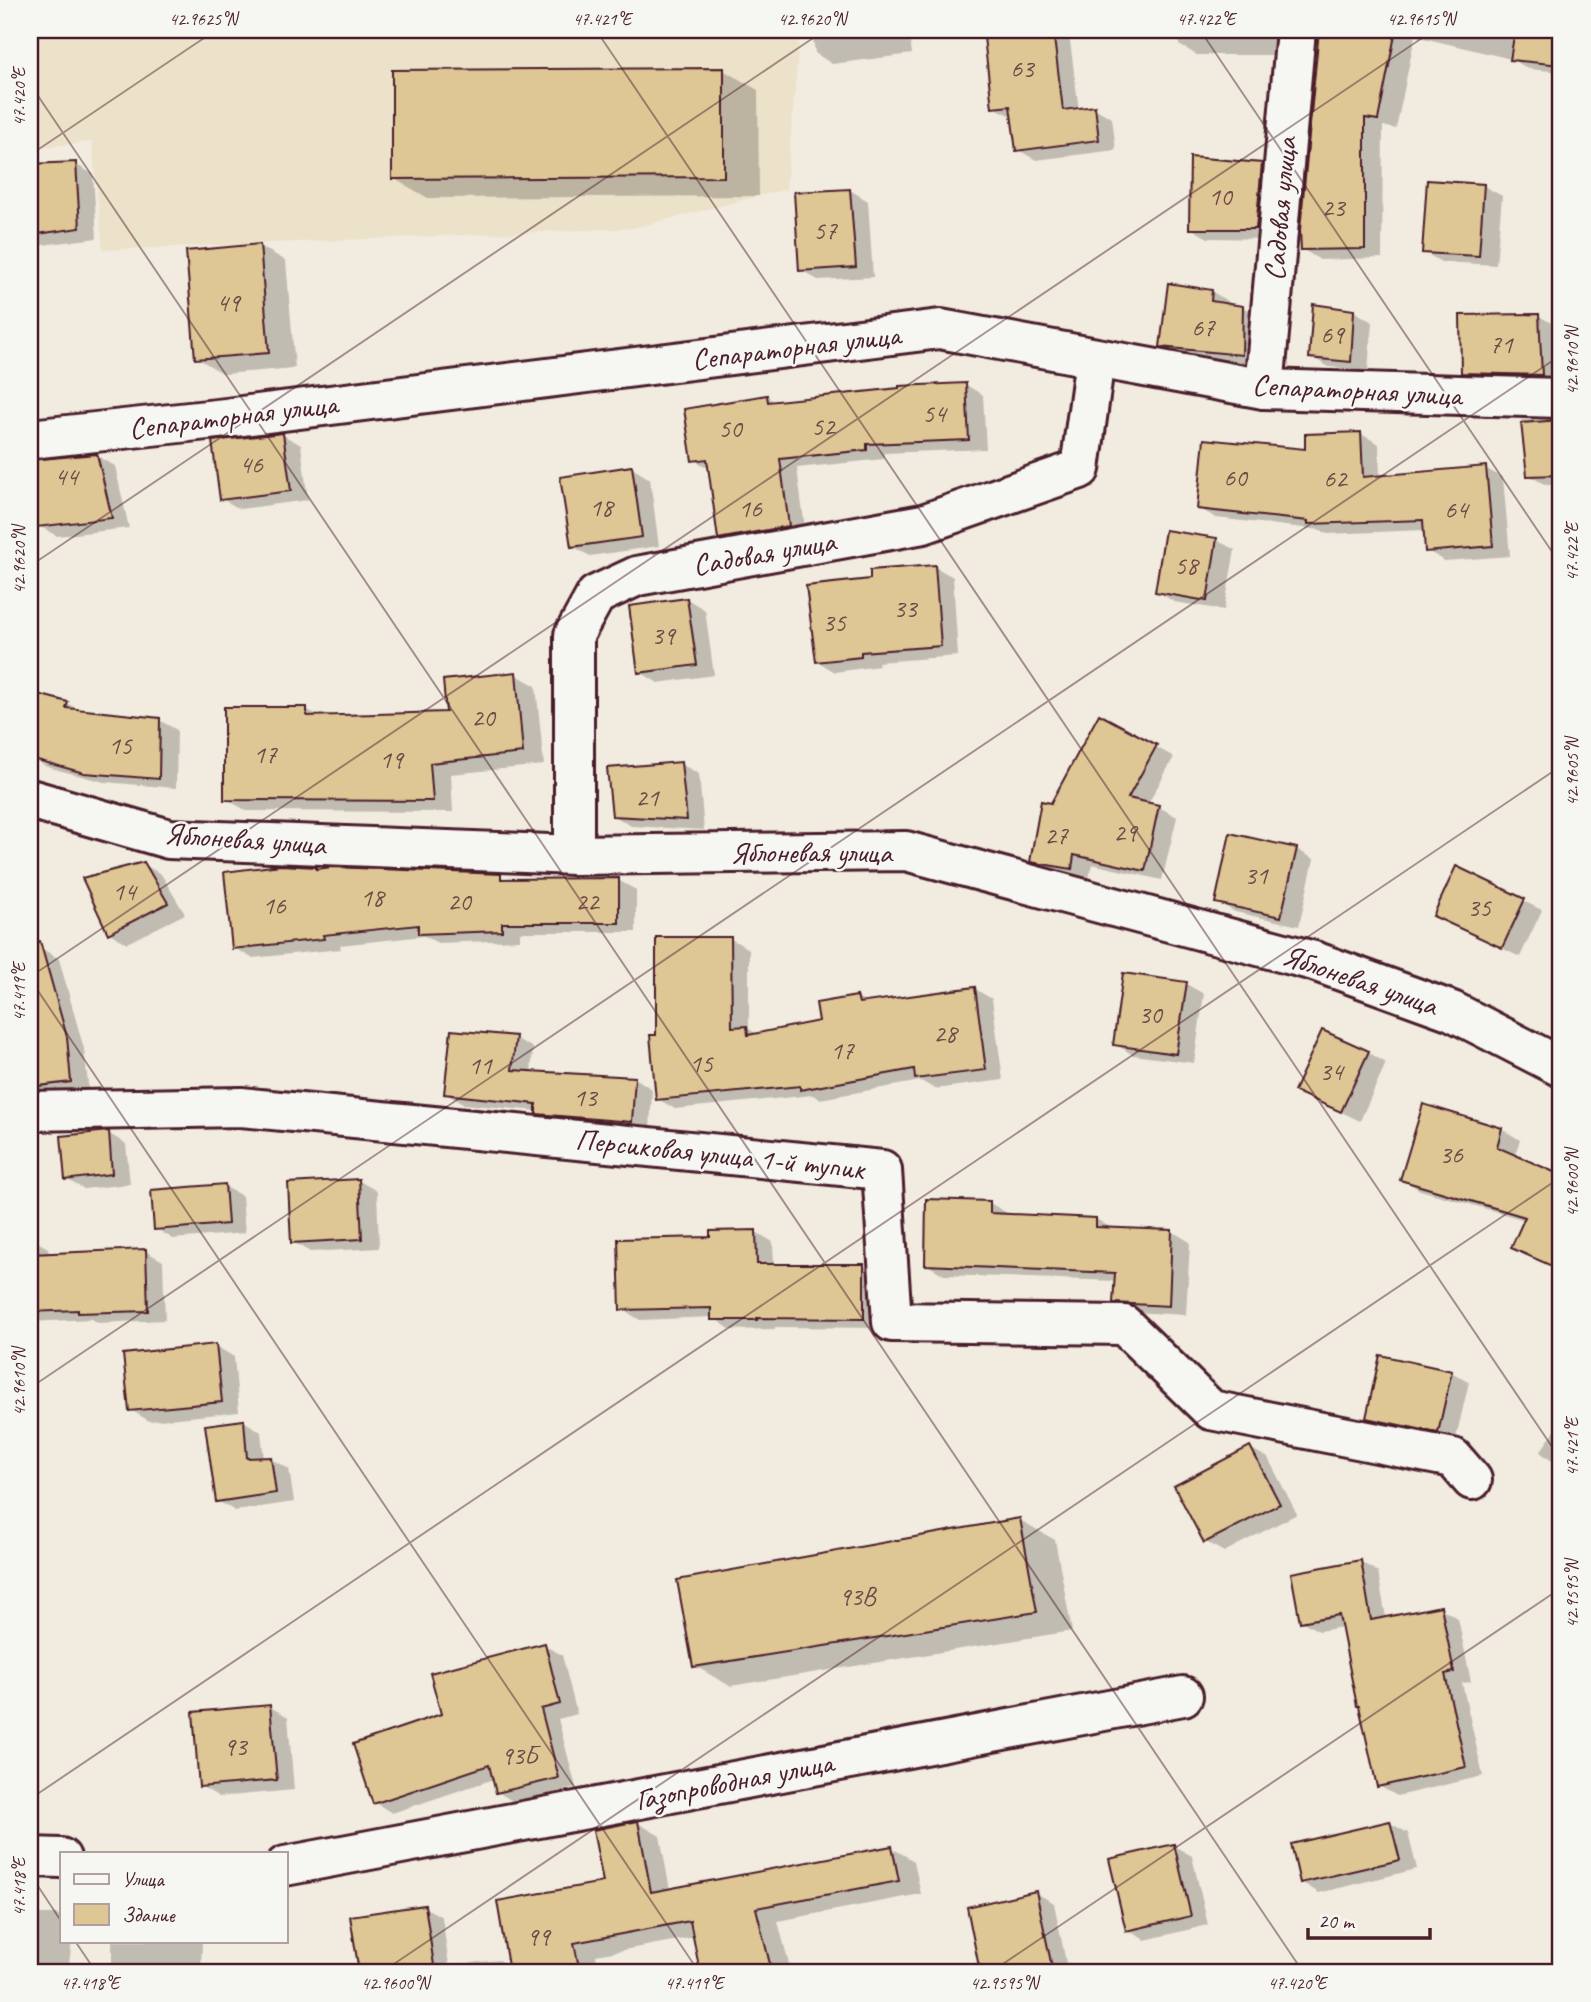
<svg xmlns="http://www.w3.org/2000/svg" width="1591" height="2002" viewBox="0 0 1591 2002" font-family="Caveat,sans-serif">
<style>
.built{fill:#ece1c9}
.shadow{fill:#0003}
.building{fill:#dfc695;stroke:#4a1f2b;stroke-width:2}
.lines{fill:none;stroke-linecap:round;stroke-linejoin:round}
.minor-casing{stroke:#4a1f2b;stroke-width:44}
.minor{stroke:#f6f6f2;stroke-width:38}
.ticks{fill:none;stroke:#4a1f2b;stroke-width:2;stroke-opacity:0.45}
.labels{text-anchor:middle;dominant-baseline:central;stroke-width:5;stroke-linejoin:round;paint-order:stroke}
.number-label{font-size:26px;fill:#6f4946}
.street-label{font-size:30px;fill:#4a1f2b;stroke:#f6f6f2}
.neatline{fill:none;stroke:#4a1f2b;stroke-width:2.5}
.ticks-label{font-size:18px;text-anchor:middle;fill:#4a1f2b}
</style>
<rect width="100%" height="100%" fill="#f1ecdf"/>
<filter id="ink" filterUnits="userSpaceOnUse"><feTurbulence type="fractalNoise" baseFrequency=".0143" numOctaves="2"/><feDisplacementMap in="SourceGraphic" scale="14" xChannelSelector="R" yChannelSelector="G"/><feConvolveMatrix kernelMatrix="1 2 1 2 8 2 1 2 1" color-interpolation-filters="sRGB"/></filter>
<g filter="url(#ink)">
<!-- built -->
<path class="built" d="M30,30H800L786,189L634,228L103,250L92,142L30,148Z"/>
<!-- shadow -->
<g class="shadow">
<path d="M812,30H909L912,54L832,64L815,53Z"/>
<path d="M1180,30H1295L1290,55H1197L1179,45Z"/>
<path d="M1319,30H1561V72L1529,69L1511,59L1415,36L1396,129L1383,126L1382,258L1320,260L1302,249Z"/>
<path d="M1053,31L1070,41L1079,110L1094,108L1112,118L1116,150L1036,160L1018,150L1014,117L993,107Z"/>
<path d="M723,70L758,90L759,196L428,198L393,178Z"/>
<path d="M75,164L93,174L97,238L34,246L30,243V166Z"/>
<path d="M1262,165L1279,175L1274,239L1208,238L1190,228Z"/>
<path d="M1484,186L1502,196L1496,265L1441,262L1424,252Z"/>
<path d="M850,190L868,201L873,277L818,280L801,270Z"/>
<path d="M260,246L286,261L295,368L224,374L197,358Z"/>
<path d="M1211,291L1229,302V305L1243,307L1261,318L1260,364L1179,357L1161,346Z"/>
<path d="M1354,311L1372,322L1368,371L1329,367L1311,357Z"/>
<path d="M1539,316L1557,326V336L1561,335V385L1481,382L1463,372Z"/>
<path d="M966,385L983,395L986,449L884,453V459L797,468L806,536L737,548L719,538L710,469L694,460L767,397L777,403Z"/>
<path d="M1522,420L1561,421V485H1546L1528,475Z"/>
<path d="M1361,434L1379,444L1380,477L1485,468L1503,478L1510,556L1445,561L1427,551L1425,530L1327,534L1321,530L1216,518L1199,508L1307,451Z"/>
<path d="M283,435L301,445L308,500L240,509L222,499Z"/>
<path d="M97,456L115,466L129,528L57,536L39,526L30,485V462Z"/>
<path d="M632,468L650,479L659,546L590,556L572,546Z"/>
<path d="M1166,532L1217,540L1235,550L1224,610L1174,602L1157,591Z"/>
<path d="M935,567L953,577L958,656L878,662L879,666L835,672L817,661L872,581Z"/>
<path d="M687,599L705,610L714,675L658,683L640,672Z"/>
<path d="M515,674L536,686L544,765L451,774L453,812L247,811L226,799L306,709L321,717L448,714Z"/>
<path d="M30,694L67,703L82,712L159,720L177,730L176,788L104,782L47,767L30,757Z"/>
<path d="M1100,716L1174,757L1148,804L1159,807L1177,817L1162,880L1092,864L1089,878L1050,871L1032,861L1051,805Z"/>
<path d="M681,764L699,774L704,830L631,826L613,815Z"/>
<path d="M1296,849L1314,859L1299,926L1235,912L1217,902Z"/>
<path d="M143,864L161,874L185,914L127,943L109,933Z"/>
<path d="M316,868L319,870L500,876L509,881L618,880L636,890V932H520V940L438,943L424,936L340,945L341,949L252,958L234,948Z"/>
<path d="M1457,869L1542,910L1520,957L1453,925Z"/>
<path d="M30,927L32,951L41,948L59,959L84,1049L89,1092L30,1099Z"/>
<path d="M658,939H731L749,949V1029L759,1035L821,1023L857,998L868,1004L975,989L992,999L1003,1080L935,1089L921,1081L820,1099L813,1095L675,1109L658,1099Z"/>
<path d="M1186,984L1204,994L1194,1063L1133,1055L1115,1044Z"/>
<path d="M515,1038L533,1048L531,1073L635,1078L652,1089L650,1131L555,1123L537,1111L464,1104L446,1094Z"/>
<path d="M1368,1052L1386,1063L1360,1121L1296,1090Z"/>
<path d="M1424,1106L1502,1129L1520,1140L1514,1157L1561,1177V1271L1513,1247L1525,1220L1420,1190L1402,1179Z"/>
<path d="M108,1133L126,1144L130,1184L84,1189L66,1179Z"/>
<path d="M359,1181L377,1191L379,1248L310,1252L293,1242Z"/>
<path d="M224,1186L242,1196L245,1233L173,1239L155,1228Z"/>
<path d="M990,1203L1007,1213V1216L1096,1219L1113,1229L1172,1231L1190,1242L1186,1315L1133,1312L1115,1302L1116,1281L944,1275L926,1264Z"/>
<path d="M756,1232L773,1242L774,1266H864L881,1276V1328L775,1327V1329L731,1330L713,1317L640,1320L622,1309L712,1239Z"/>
<path d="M30,1238L48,1248L49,1255L145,1251L163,1261L165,1320L98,1323L92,1319L30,1322Z"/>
<path d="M216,1346L234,1357L239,1412L149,1421L131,1410Z"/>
<path d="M1451,1372L1469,1382L1455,1442L1386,1428L1368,1418Z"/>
<path d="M244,1421L261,1432L264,1459H271L289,1469L294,1502L235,1511L218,1501Z"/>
<path d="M1561,1422V1468L1540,1452Z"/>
<path d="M1250,1448L1268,1458L1297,1514L1224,1552L1206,1542Z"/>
<path d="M1020,1520L1055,1540L1072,1631L730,1686L695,1666Z"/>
<path d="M1361,1562L1378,1572L1386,1618L1440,1608L1458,1618L1471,1682L1462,1683L1483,1776L1397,1796L1379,1786L1343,1627L1319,1631L1301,1621Z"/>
<path d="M544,1645L562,1655L577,1714L558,1719L576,1787L515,1803L498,1792L494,1779L392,1813L374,1802L443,1716Z"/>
<path d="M270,1707L288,1717L294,1790L219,1797L201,1786Z"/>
<path d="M638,1823L660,1836L670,1890L892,1848L914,1861L921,1894L778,1921L791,1972H702L695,1937L596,1955L599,1972H360L352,1918L424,1907L442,1917L449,1965L499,1960L510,1966L605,1883Z"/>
<path d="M1390,1823L1408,1833L1417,1869L1319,1893L1301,1882Z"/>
<path d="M1174,1846L1192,1856L1208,1925L1145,1940L1128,1930Z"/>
<path d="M1036,1893L1054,1903L1068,1972H981L969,1908Z"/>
<path d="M30,1914H56L61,1917V1941H72L68,1972H30Z"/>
<path d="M112,1941H202L201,1972H123L112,1966Z"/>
</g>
<!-- building -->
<g class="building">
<path d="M1053,30L1063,110L1095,106L1099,140L1016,151L1010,106L992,108L984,37Z"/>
<path d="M1319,30H1396L1378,120L1365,118V249L1301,250L1300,230Z"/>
<path d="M1515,30H1561V65L1510,60Z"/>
<path d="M724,68V177L392,179V70Z"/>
<path d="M1190,157L1262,163L1256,229H1189Z"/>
<path d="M76,162L80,228L30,235V164Z"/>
<path d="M1427,180L1484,184L1479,256L1422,253Z"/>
<path d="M850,189L856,267L799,271L794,192Z"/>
<path d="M260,244L269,353L195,359L186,251Z"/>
<path d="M1168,283L1212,290L1211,301L1243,306L1242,355L1160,347Z"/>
<path d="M1313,304L1354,310L1351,362L1309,358Z"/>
<path d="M1539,314L1542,375L1461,373L1460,315Z"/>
<path d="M966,383L969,440L867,444V450L780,459L789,526L718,539L707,459L692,461L684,409L767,395L768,402L899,388V386Z"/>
<path d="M1561,420V475L1527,476L1521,423Z"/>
<path d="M1361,432L1363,477L1486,466L1493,546L1425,552L1423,520L1308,524V521L1197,509L1204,439L1305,449V434Z"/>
<path d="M283,433L291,491L220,500L212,441Z"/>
<path d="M97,454L112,518L37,527L30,493V460Z"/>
<path d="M632,466L642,537L571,547L560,477Z"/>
<path d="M1165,530L1217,538L1207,601L1155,592Z"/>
<path d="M935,565L941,646L861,652V657L816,662L806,586L870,579V570Z"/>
<path d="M687,598L697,665L638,673L629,606Z"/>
<path d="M516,672L523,753L430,763L433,801L224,800V707H307V716L446,712L443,680Z"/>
<path d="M30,692L68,702L66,708L160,718L159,779L84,773L30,758Z"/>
<path d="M1099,714L1157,745L1128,798L1159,805L1145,871L1074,855L1072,869L1030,862L1041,801L1051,803Z"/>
<path d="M681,762L687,820L612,816L607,768Z"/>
<path d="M1230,833L1297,848L1281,917L1215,903Z"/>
<path d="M144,862L168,903L108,934L82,878Z"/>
<path d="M281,865L316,867V869L332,867L501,874V879L619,878V923H502V931L418,934V925L323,935L324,939L232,949L224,872Z"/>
<path d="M1456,866L1525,899L1502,948L1433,916Z"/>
<path d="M656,937H731L732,1027L747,1026L748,1035L819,1021L816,1003L857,996L859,1003L975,987L986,1070L915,1079L914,1069L800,1090V1086L656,1100L650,1035H656Z"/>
<path d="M40,941L67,1037L71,1082L30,1087V942Z"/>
<path d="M1123,973L1187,982L1176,1054L1113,1045Z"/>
<path d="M451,1030L516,1036L512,1070L635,1077L632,1122L536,1114V1104L444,1094Z"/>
<path d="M1322,1030L1369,1051L1341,1112L1294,1091Z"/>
<path d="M1423,1104L1502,1128L1497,1147L1561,1175V1270L1511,1248L1525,1217L1400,1180Z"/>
<path d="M109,1131L112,1174L65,1180L61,1136Z"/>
<path d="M359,1179L362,1239L291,1243L288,1183Z"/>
<path d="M225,1184L228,1224L154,1230L151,1190Z"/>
<path d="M926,1199L990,1201V1213L1096,1218V1227L1172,1230L1169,1306L1113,1303L1115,1273L925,1265Z"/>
<path d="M756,1230L757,1264H864V1319L757,1318V1320H711V1308L620,1310L618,1239L710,1237V1231Z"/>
<path d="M146,1249L148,1311L78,1313V1310L30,1312V1254Z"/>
<path d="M216,1344L222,1402L129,1411L123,1354Z"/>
<path d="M1380,1355L1452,1371L1438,1433L1366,1418Z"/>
<path d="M244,1420L247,1458L271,1457L276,1493L216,1502L205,1425Z"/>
<path d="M1250,1446L1280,1504L1204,1543L1174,1486Z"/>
<path d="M1020,1518L1037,1612L693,1667L677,1580Z"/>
<path d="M1361,1560L1371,1620L1441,1606L1454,1672L1445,1674L1466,1767L1377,1787L1359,1706H1357L1339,1615L1300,1622L1291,1573Z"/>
<path d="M545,1643L560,1704L541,1709L559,1778L496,1793L489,1765L373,1804L353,1744L441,1714L430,1673Z"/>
<path d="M270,1705L277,1780L199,1787L193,1712Z"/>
<path d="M638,1821L651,1892L892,1846L899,1881L756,1908L772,1972H700L690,1921L574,1943L580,1972H509L497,1901L603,1882L593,1830Z"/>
<path d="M1390,1821L1400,1860L1300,1883L1291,1844Z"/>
<path d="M1174,1844L1191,1916L1126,1931L1109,1859Z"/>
<path d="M1036,1891L1053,1972H980L967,1907Z"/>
<path d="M425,1905L435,1972H359L350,1916Z"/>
</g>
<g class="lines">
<defs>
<g id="minor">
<path d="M1264,389L1296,30"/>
<path d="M30,439L226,418L940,329L1264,389L1561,398"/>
<path d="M30,799L169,839L574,855L906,851L1314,961L1452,1011L1561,1067"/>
<path d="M574,855V635L596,595L637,576L923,524L1080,469L1095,359"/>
<path d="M30,1111L241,1107L882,1170L892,1322L1124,1325L1211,1410L1453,1458L1472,1480"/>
<path d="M30,1857L61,1858"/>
<path d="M285,1866L1183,1696"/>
</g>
</defs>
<!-- minor casing -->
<use href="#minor" class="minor-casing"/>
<!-- minor -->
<use href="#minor" class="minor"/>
</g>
</g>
<!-- ticks -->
<path class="ticks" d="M596,30L1561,1460M1200,30L1561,565M30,84L1303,1972M30,155L216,30M30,566L825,30M30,977L1434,30M30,979L699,1972M30,1388L1561,355M30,1799L1561,766M30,1874L61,1921M75,1941L96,1972M382,1972L1561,1177M991,1972L1561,1588"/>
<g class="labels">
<!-- number labels -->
<g class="number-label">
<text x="1022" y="68">63</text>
<text x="1220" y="196">10</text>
<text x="1333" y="207">23</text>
<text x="825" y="230">57</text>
<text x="228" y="302">49</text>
<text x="1203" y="327">67</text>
<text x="1332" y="334">69</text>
<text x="1501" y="344">71</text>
<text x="934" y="413">54</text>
<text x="823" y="426">52</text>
<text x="730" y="428">50</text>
<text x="251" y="464">46</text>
<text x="66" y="476">44</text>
<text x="1235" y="477">60</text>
<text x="1335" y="478">62</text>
<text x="601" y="507">18</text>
<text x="750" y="508">16</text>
<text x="1456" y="509">64</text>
<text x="1186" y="565">58</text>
<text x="905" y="608">33</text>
<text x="834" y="622">35</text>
<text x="663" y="635">39</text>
<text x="483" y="717">20</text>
<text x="120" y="745">15</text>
<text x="265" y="754">17</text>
<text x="391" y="759">19</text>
<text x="647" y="797">21</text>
<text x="1125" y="832">29</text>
<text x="1056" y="835">27</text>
<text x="1256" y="875">31</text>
<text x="124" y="891">14</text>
<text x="372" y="897">18</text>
<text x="459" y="901">20</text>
<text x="587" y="901">22</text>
<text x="274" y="905">16</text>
<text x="1479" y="907">35</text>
<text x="1150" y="1014">30</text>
<text x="945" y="1033">28</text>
<text x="842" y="1050">17</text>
<text x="701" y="1063">15</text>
<text x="480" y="1065">11</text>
<text x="1331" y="1071">34</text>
<text x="585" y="1097">13</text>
<text x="1451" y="1154">36</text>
<text x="857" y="1596">93В</text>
<text x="235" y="1746">93</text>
<text x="519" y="1755">93Б</text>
<text x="538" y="1936">99</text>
</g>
<!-- street labels -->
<g class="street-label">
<text transform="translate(1280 209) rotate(-85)">Садовая улица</text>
<text transform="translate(796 347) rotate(-7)">Сепараторная улица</text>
<text transform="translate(1357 390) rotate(3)">Сепараторная улица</text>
<text transform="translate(233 416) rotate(-7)">Сепараторная улица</text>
<text transform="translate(764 553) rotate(-10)">Садовая улица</text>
<text transform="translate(245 839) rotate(4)">Яблоневая улица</text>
<text x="811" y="852">Яблоневая улица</text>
<text transform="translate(1360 980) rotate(19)">Яблоневая улица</text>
<text transform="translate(720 1154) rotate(6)">Персиковая улица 1-й тупик</text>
<text transform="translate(734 1781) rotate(-11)">Газопроводная улица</text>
</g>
</g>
<!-- margin -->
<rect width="1591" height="2002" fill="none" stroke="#f6f6f2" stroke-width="77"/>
<!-- legend -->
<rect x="60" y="1852" width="228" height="91" fill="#f6f6f2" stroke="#b1a0a2" stroke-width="2"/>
<rect x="74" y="1874" width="35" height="10" fill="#f6f6f2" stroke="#b1a0a2" stroke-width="2"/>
<text x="122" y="1886" font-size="21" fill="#4a1f2b">Улица</text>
<rect x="74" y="1904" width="35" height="21" fill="#dfc695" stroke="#b1a0a2" stroke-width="2"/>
<text x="122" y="1922" font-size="21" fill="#4a1f2b">Здание</text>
<!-- scale -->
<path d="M1308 1928v10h122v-10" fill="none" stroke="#4a1f2b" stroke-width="3.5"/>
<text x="1318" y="1928" font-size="21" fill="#4a1f2b" stroke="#f6f6f2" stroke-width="5" paint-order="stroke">20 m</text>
<rect x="38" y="38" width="1514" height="1926" class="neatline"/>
<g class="ticks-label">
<text x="203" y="25">42.9625°N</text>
<text x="602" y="25">47.421°E</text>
<text x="812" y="25">42.9620°N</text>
<text x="1206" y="25">47.422°E</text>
<text x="1421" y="25">42.9615°N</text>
<text transform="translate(19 97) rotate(-90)" y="6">47.420°E</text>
<text transform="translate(1572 361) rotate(-90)" y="6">42.9610°N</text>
<text transform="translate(1572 552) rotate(-90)" y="6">47.422°E</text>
<text transform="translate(19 560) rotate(-90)" y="6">42.9620°N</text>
<text transform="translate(1572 772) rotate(-90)" y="6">42.9605°N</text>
<text transform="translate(19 992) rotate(-90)" y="6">47.419°E</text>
<text transform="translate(1572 1183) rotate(-90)" y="6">42.9600°N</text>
<text transform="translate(19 1382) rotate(-90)" y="6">42.9610°N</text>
<text transform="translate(1572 1447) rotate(-90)" y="6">47.421°E</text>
<text transform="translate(1572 1594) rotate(-90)" y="6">42.9595°N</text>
<text transform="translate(19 1887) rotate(-90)" y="6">47.418°E</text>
<text x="90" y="1989">47.418°E</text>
<text x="395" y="1989">42.9600°N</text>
<text x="694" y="1989">47.419°E</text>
<text x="1004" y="1989">42.9595°N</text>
<text x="1297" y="1989">47.420°E</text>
</g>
</svg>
